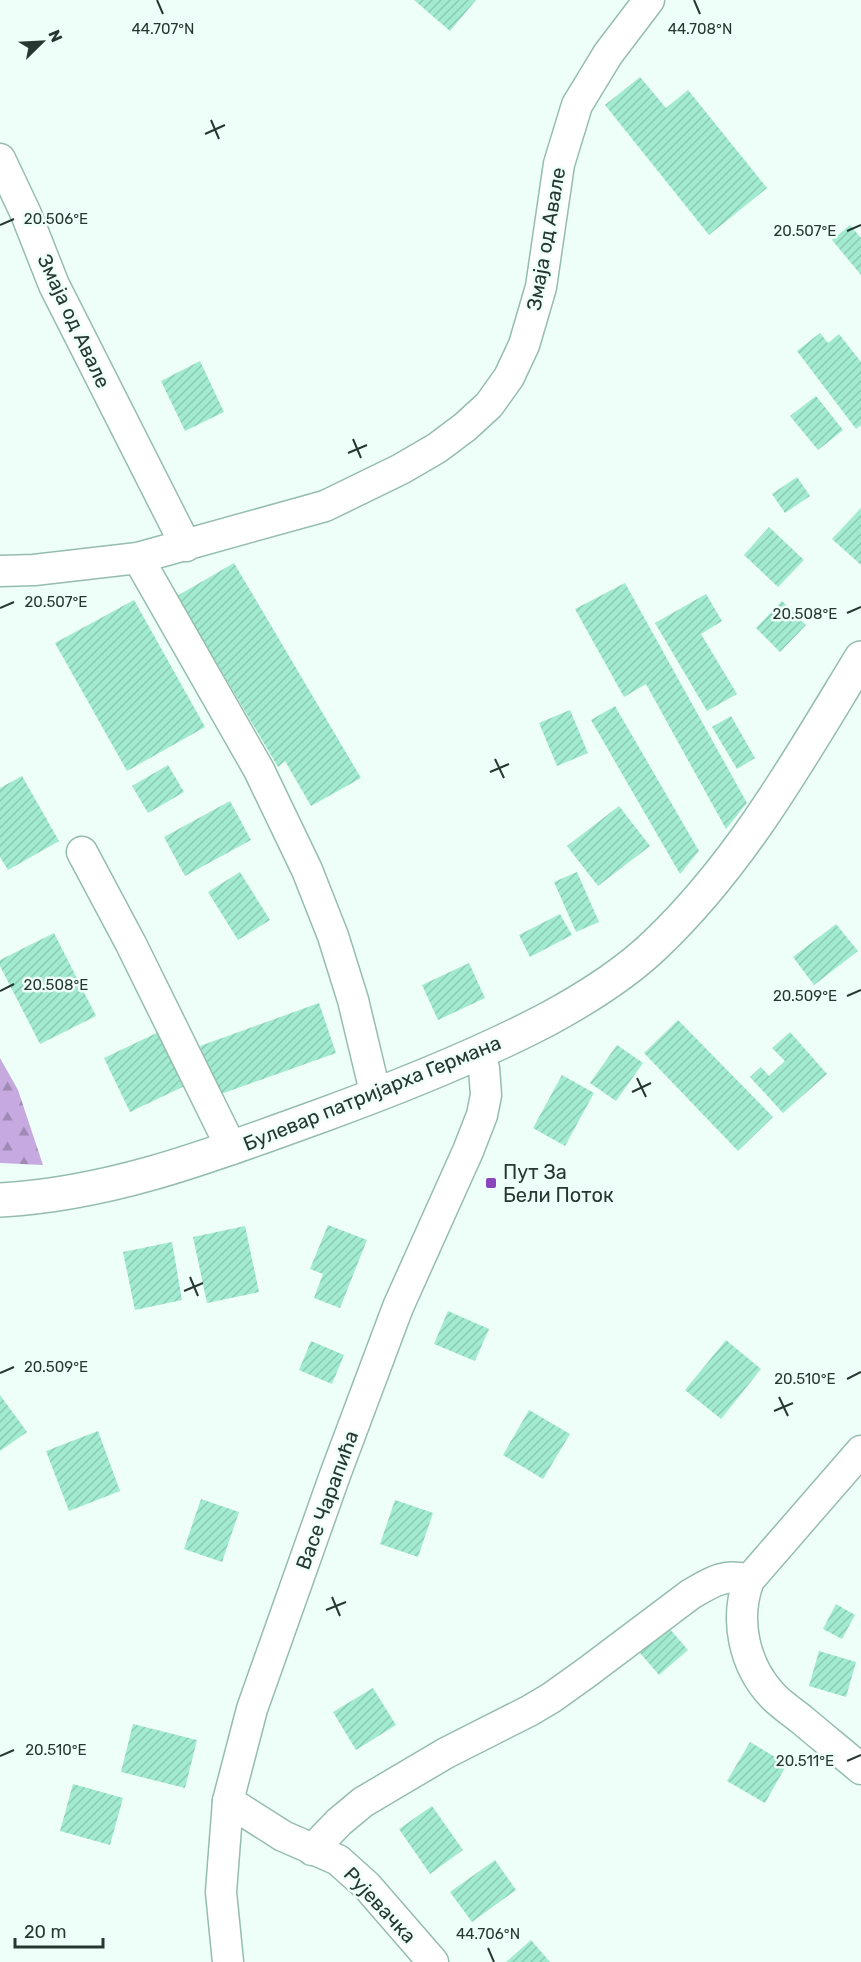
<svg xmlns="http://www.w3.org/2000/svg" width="861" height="1962" viewBox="0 0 861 1962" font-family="Rubik,sans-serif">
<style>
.forest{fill:url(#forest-firs)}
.building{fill:url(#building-hatch)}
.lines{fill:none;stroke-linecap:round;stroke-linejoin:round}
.minor-casing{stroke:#95bdae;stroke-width:33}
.major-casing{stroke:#95bdae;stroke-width:36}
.minor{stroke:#fff;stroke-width:30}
.major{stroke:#fff;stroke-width:33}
.ticks{fill:none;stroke:#263630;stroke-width:2}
.poi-dot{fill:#8a46bb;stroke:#eefef8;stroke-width:2}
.labels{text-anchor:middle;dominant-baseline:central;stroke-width:5;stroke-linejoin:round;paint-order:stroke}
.street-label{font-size:20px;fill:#263630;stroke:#eefef8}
.poi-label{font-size:20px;fill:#263630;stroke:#eefef8;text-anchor:start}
.ticks-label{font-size:15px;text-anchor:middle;fill:#263630;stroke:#eefef8;stroke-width:5;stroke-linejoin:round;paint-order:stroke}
</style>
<defs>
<pattern id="forest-firs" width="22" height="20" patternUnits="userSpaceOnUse" patternTransform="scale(1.5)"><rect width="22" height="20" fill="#c5a9df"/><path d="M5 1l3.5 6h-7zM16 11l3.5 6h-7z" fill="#a08ab5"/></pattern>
<pattern id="building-hatch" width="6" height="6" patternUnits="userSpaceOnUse" patternTransform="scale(1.5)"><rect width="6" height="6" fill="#a2ebd1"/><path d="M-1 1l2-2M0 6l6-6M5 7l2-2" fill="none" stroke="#8bcab4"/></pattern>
</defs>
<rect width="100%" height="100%" fill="#eefef8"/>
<!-- forest -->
<path class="forest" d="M0,1058L18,1090L43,1165L0,1163Z"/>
<!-- building -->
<g class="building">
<path d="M414,0H476L450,31Z"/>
<path d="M640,77L666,108L688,90L767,188L709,235L605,105Z"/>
<path d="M850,225L861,238V275L832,240Z"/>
<path d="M820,333L828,343L839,334L861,362V425L856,429L797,351Z"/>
<path d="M200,361L224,412L185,431L161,381Z"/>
<path d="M816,396L843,430L818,450L790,416Z"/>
<path d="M797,477L810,496L785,513L772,494Z"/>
<path d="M861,508V565L832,539Z"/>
<path d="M769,527L804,560L778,587L744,555Z"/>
<path d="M234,563L361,778L311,806L285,761L278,767L177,596Z"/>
<path d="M625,583L747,803L726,829L646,684L624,697L575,609Z"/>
<path d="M706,594L722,621L701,634L737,694L707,711L655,623Z"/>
<path d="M134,600L205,727L127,771L55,643Z"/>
<path d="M782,601L806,625L780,652L756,628Z"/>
<path d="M615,706L699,851L680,874L591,720Z"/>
<path d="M570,710L588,753L557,766L539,723Z"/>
<path d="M731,716L755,758L737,769L712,727Z"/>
<path d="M168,765L184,792L148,813L132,786Z"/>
<path d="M22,776L59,841L8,870L0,857V788Z"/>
<path d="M230,801L251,840L185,876L164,837Z"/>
<path d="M619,806L650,846L598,886L567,846Z"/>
<path d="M240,872L270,920L238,940L208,892Z"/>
<path d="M577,872L599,922L576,932L554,882Z"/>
<path d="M560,914L572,935L530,957L519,935Z"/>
<path d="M836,924L858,951L814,985L793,957Z"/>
<path d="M54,933L96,1016L40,1044L0,966V960Z"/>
<path d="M469,963L485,998L438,1020L422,985Z"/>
<path d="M319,1003L336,1053L218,1095L200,1046Z"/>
<path d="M678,1020L773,1117L738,1151L644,1053Z"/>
<path d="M165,1029L191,1083L130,1112L104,1058Z"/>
<path d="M790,1032L827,1074L783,1113L750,1077L761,1067L769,1076L785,1061L772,1048Z"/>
<path d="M617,1045L643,1063L616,1101L590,1083Z"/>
<path d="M562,1075L594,1093L565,1146L533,1128Z"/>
<path d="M328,1225L367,1240L340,1308L314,1298L323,1274L310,1269Z"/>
<path d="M245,1226L259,1292L207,1303L193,1237Z"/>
<path d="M172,1242L182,1300L135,1310L123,1252Z"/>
<path d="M448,1311L489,1329L475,1361L434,1344Z"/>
<path d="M726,1340L761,1369L721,1419L685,1390Z"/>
<path d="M311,1341L344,1355L332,1384L299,1370Z"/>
<path d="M0,1395L27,1432L0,1451Z"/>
<path d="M529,1410L570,1434L543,1479L503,1455Z"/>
<path d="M98,1431L120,1491L69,1511L46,1451Z"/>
<path d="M201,1499L239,1512L222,1562L184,1549Z"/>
<path d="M395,1500L433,1513L418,1557L380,1544Z"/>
<path d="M836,1604L855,1615L842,1639L823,1629Z"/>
<path d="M669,1628L688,1650L659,1675L640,1653Z"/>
<path d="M819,1651L856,1662L846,1697L809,1686Z"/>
<path d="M373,1688L396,1725L356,1750L333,1712Z"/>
<path d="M133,1724L197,1740L185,1788L121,1772Z"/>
<path d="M750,1742L787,1764L765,1803L727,1781Z"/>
<path d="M73,1784L123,1798L110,1845L60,1831Z"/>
<path d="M432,1806L463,1850L430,1874L399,1829Z"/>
<path d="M495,1860L516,1890L472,1922L450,1892Z"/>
<path d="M531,1940L550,1962H506Z"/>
</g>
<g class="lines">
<defs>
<g id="minor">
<path d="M0,159L26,214L54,285L186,546"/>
<path d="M138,558L259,770L307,870L333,936L353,1000L376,1096"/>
<path d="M0,571L34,570L138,558L325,506L401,469L437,448L465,427L489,405L509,377L524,345L541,287L559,164L577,105L608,54L649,0"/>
<path d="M82,852L131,944L232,1149"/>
<path d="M861,1451L749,1580C734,1619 744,1665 772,1695C780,1704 791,1711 801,1719C821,1736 841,1752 861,1769"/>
<path d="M228,1801L283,1836L338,1860L367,1886L433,1962"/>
<path d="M312,1850L339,1822L363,1802L446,1753L529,1711L551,1698L586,1673L691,1594C712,1582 724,1573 749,1580"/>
<path d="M228,1962L221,1892L228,1801L252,1709L335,1475L398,1307L468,1151L482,1115L486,1095L484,1068L478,1054"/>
</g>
<path id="major" d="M0,1200C112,1194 215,1154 320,1116C397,1088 473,1058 546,1020C585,999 624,975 656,944C742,862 800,758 861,658"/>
</defs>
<!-- minor casing -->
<use href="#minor" class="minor-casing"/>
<!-- major casing -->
<use href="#major" class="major-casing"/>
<!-- minor -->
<use href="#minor" class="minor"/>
<!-- major -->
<use href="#major" class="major"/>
</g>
<!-- ticks -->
<path class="ticks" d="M157,0L163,14M694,0L700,14M211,120L219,139M205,134L225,125M0,225L14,219M847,231L861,225M353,439L361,458M348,453L367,445M0,608L14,602M847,613L861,607M495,759L504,778M490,772L509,764M0,991L14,984M847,996L861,990M637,1078L646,1097M632,1092L651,1083M190,1277L198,1296M184,1291L203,1283M0,1373L14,1367M847,1379L861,1372M779,1397L788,1416M774,1411L793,1403M332,1597L340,1616M326,1610L346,1602M0,1756L14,1750M847,1761L861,1755M488,1948L494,1962"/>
<!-- markers -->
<rect class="poi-dot" x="485" y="1177" width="12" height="12" rx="3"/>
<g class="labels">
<!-- street labels -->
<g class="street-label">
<text transform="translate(546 239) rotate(-80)">Змаја од Авале</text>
<text transform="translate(74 321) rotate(65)">Змаја од Авале</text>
<text transform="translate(372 1093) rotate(-22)">Булевар патријарха Германа</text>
<text transform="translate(327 1500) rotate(-70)">Васе Чарапића</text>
<text transform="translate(380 1905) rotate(47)">Рујевачка</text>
</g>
<!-- poi labels -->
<g class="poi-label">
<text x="503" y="1172">Пут За<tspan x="503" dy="23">Бели Поток</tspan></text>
</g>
</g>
<g class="ticks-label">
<text x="163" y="34">44.707°N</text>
<text x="700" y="34">44.708°N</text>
<text x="56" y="224">20.506°E</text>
<text x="805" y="236">20.507°E</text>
<text x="56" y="607">20.507°E</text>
<text x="805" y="619">20.508°E</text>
<text x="56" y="990">20.508°E</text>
<text x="805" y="1001">20.509°E</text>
<text x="56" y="1372">20.509°E</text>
<text x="805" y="1384">20.510°E</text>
<text x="56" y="1755">20.510°E</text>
<text x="805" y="1766">20.511°E</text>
<text x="488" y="1939">44.706°N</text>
</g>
<!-- north arrow -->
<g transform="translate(42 42) rotate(66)" stroke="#eefef8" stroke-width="4.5" paint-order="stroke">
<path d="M0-4.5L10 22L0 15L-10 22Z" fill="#263630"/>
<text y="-9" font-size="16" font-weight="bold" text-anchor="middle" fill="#263630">N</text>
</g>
<!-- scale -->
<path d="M15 1938v9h88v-9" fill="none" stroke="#263630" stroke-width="3"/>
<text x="24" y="1938" font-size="18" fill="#263630" stroke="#eefef8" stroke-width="4.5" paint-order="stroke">20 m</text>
</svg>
